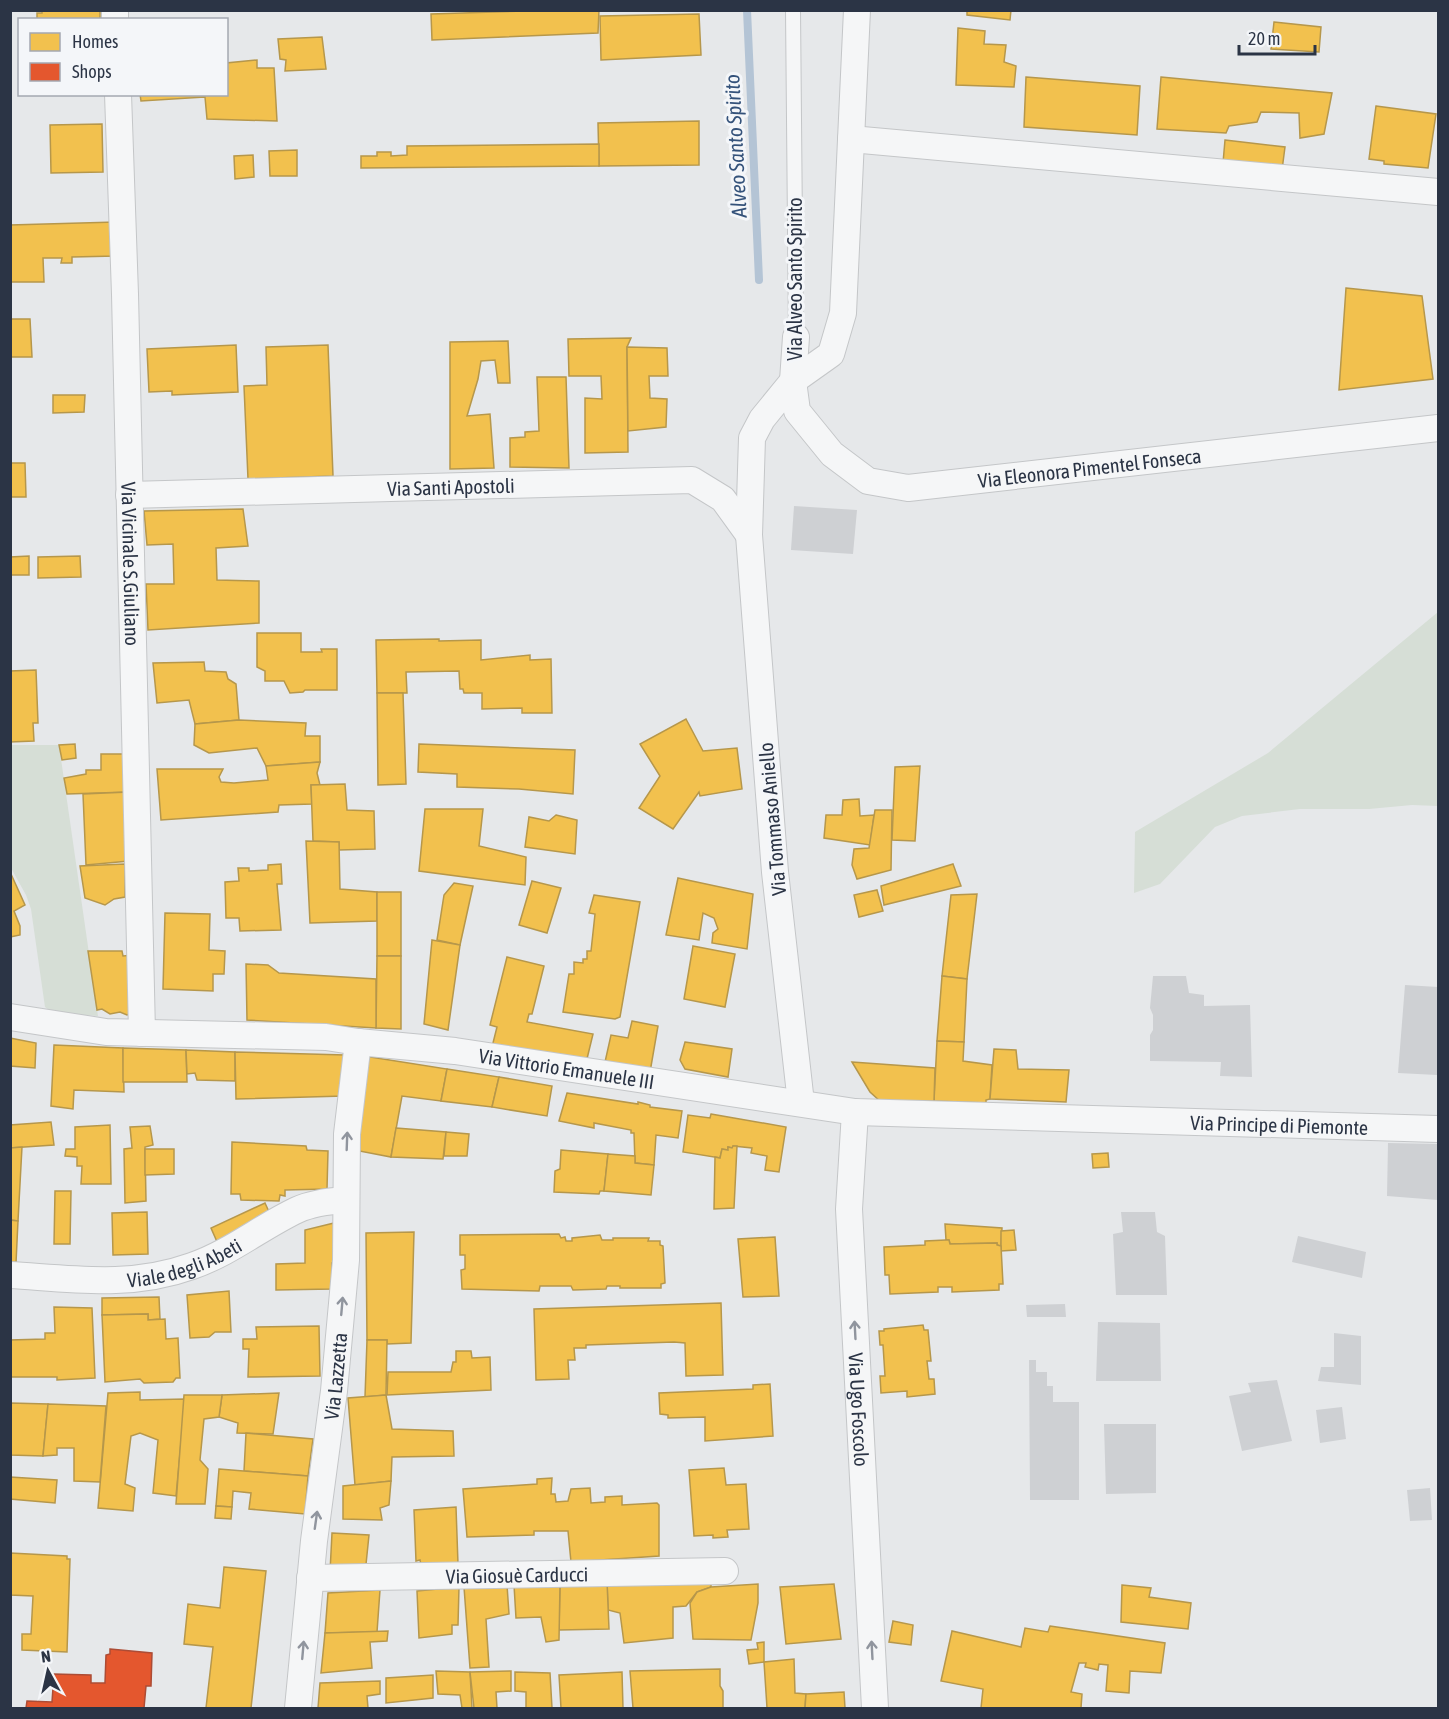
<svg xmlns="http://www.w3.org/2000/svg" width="1449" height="1719" viewBox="0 0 1449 1719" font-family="'Asap Condensed',sans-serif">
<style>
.green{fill:#d6ded6}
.homes{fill:#f2c14e;stroke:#b6974b;stroke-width:1.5}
.shops{fill:#e4572e;stroke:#ac4c35;stroke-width:1.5}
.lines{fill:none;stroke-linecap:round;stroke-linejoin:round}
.stream{stroke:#b4c4d5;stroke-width:8}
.building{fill:#ced0d3}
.service-casing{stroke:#c4c6c8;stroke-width:16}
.minor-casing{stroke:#c4c6c8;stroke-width:28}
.service{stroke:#f5f6f7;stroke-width:14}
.minor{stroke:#f5f6f7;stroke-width:26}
.oneway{stroke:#90959e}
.labels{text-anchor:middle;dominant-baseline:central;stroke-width:6;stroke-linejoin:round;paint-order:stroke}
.street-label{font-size:20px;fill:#2b3445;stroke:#f4f6f9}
.water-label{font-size:21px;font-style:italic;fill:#34527a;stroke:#f4f6f9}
</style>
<rect width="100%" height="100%" fill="#e6e8ea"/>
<!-- green -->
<g class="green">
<path d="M1438,612V806L1412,805L1369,809H1300L1242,816L1215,827L1160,884L1134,893L1135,832L1268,753Z"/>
<path d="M10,745H59L98,1016L53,1013L45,1007L31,909L26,895L11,868Z"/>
</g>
<!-- homes -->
<g class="homes">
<path d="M42,10H100V20H37V13H42Z"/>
<path d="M558,10H599L598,33L432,40L431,14Z"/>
<path d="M967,10H1011L1010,20L967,15Z"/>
<path d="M699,14L701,55L601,60L600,16Z"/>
<path d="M1274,22L1321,27L1319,52L1271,49Z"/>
<path d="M958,28L985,31L984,44L1006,45L1004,62L1016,66L1014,87L956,85Z"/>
<path d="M322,37L326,69L285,71L286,60L280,59L278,39Z"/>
<path d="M257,60V68H274L277,121L207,119L205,97L141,101L140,94H226V63Z"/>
<path d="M1026,77L1140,86L1137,135L1024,127Z"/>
<path d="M1161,77L1332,93L1324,134L1300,138L1299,113L1261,112L1257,122L1229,126L1226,133L1157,129Z"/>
<path d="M1376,106L1436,114L1428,168L1384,164V161L1369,159Z"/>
<path d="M699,121V165L599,166L598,123Z"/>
<path d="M102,124L103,172L51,173L50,125Z"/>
<path d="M1225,140L1285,147L1282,170L1223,163Z"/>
<path d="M599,144V166L361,168V156H377V152H391V156L407,155V146Z"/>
<path d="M297,150V176H270L269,151Z"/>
<path d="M253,155L254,177L235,179L234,156Z"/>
<path d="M116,222V256L72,257V263H61L62,258H43L44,282H10V225Z"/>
<path d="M1346,288L1422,296L1433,379L1339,390Z"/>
<path d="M10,319H30L32,357H10Z"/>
<path d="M631,338L627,347L628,452L585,453V398L602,399L601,376H569L568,339Z"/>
<path d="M508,341L510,383H498L495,360L481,361L478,379L467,416L490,414L494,468L450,469V342Z"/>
<path d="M236,345L238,392L172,395V391L149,392L147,349Z"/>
<path d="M328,345L333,476L248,479L244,386L267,385L266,347Z"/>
<path d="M627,347L667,348L668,376H649L650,398L667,399L666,427L628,431Z"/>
<path d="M537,377H566L569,468L510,467V438L525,437V432L539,431Z"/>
<path d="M53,395H85L84,412L53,413Z"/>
<path d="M10,463H25L26,497H10Z"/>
<path d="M243,509L248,546L216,548L217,580L259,581V623L148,630L146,584H174L173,544L147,545L144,511Z"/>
<path d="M29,556V575H10V557Z"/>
<path d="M80,556L81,577L38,578V557Z"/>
<path d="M257,633H301V652H322L321,649H337V690H305L303,692L290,693L284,681H265V671L257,667Z"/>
<path d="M439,639V641L481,640V660L530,655V660L551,659L552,713H522V708L482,709V693H464L463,689H460L459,671L406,672L407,693H377L376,640Z"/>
<path d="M204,662L205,671L226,672L228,679L236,684L239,720L195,724L189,700L157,703L153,663Z"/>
<path d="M36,670L38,723H33L34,741L10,742V671Z"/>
<path d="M377,693H403L406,784L378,785Z"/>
<path d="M686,719L703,751L737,748L742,789L700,796L699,792L673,829L639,808L660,776L640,744Z"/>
<path d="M239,720L306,723L305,736H320V762L266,766L257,748L209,753L194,745L195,724Z"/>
<path d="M75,744L76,758L62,760L59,745Z"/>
<path d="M419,744L575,750L573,794L519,789L457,787V774L418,772Z"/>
<path d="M101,754H127L129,792L67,794L64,778L86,774V770H101Z"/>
<path d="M320,762L317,773L320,785H311L312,804L279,805L278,812L161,820L157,769H223L219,777L221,782L234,783L268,780L266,766Z"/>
<path d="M920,766L915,841L892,840L895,767Z"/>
<path d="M345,784L347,810L374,811L375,849L339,850V842L313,841L311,785Z"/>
<path d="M129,792V861L86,865L83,794Z"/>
<path d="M859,799L860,816L874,815L870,845L824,838L826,815H842L843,800Z"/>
<path d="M425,809H483L479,846L526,857L525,885L419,871Z"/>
<path d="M875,810H892L891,870L857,879L852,865L854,849L869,848Z"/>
<path d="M556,815L577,820L575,854L525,847L529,817L549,821Z"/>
<path d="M306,841L339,842L340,889L377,892V921L310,923Z"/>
<path d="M125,864V897L114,899L105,905L85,898L80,866Z"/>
<path d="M281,864L282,884H277L281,930L240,931L239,918H226L225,882L239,881L238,868H249V871L268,870V865Z"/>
<path d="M953,864L961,886L884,905L881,886Z"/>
<path d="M11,874L25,905L14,911L20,926V935L10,937Z"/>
<path d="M678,878L753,894L747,949L712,943L713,933L718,929L714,918L703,913L699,940L666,935Z"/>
<path d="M532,881L561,888L547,933L519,925Z"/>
<path d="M454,883L473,886L460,945L437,940L444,895Z"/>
<path d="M877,890L883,911L859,917L854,895Z"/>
<rect x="377" y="892" width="24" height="64"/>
<path d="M977,894L967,979L942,976L951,895Z"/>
<path d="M594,895L640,902L620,1017L615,1019L563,1012L569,974H574V962L583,963V959H587V951H591L595,914L589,913Z"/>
<path d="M165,913L210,914L209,950L225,951L224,974H213V991L163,989Z"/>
<path d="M432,940L460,945L448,1030L424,1024Z"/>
<path d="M693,946L735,954L725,1007L684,999Z"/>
<path d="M88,951H122L123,956L134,955L131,1014L127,1015L120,1012L110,1014L102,1009L97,1010Z"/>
<path d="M377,956H401V1029L376,1028Z"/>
<path d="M507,957L544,966L532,1014H529L527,1022L593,1034L585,1067L492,1047L497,1027L490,1025Z"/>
<path d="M246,964L268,965L279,973L376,979V1028L247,1020Z"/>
<path d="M942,976L967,979L964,1042L937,1041Z"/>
<path d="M632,1021L658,1026L649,1078L603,1071L611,1035L628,1038Z"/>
<path d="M10,1038L36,1043L35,1068L10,1066Z"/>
<path d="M937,1041L964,1042L963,1061L992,1065L990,1099L986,1100V1103L934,1101Z"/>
<path d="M685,1042L732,1049L728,1077L685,1069L680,1060Z"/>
<path d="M54,1045L123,1048L124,1092L74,1090L73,1109L51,1106Z"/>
<path d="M123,1048L186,1050L187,1082H123Z"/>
<path d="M994,1049L1016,1050L1018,1069L1069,1070L1066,1102L990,1099Z"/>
<path d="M186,1050L235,1052V1081L197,1080L195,1073L187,1074Z"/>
<path d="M235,1052L345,1055L344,1096L236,1099Z"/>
<path d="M364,1056L447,1069L441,1101L402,1096L391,1157L354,1150Z"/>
<path d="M852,1062L935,1068L934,1101L881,1102L870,1092Z"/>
<path d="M447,1069L499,1077L492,1107L441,1101Z"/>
<path d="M499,1077L552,1086L547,1116L492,1107Z"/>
<path d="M567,1093L638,1104V1102L650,1105V1107L682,1111L678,1138L656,1135L654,1165L635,1163L634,1133H631V1130L594,1123V1128L559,1121Z"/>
<path d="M711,1114L786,1127L779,1172L765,1170L767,1156L751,1153L752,1148L733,1146L732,1148L728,1147V1150L722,1149L720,1158L683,1152L688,1115L710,1118Z"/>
<path d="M51,1122L54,1145L10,1148V1125Z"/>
<path d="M110,1125L111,1184H81L82,1166H77V1157L65,1156L66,1149H75V1127Z"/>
<path d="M150,1126L153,1145L145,1147L146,1201L125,1203L124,1149L132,1148L130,1127Z"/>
<path d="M396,1128L446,1132L443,1159L391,1157Z"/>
<path d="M446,1132L469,1134L467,1156H444Z"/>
<path d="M232,1142L306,1146L307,1150L328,1151L327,1189L285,1190V1196L280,1195L279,1201L241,1200L240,1194H231Z"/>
<path d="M733,1146H737L734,1208L714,1209L715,1157L720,1158L722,1149L728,1150V1147L732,1148Z"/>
<path d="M22,1147L18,1221L10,1220V1148Z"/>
<path d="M145,1149H174V1174L145,1175Z"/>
<path d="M561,1150L608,1154L604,1191H600L599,1194L554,1192L555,1171L560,1169Z"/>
<path d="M1108,1153L1109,1167L1093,1168L1092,1154Z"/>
<path d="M608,1154L635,1156V1163L654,1165L651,1195L604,1191Z"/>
<path d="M55,1191H71L70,1244H54Z"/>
<path d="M265,1203L270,1214L218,1244L211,1228Z"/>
<path d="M147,1212L148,1254L113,1255L112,1213Z"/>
<path d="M10,1220L18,1221L16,1263H10Z"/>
<path d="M334,1223L335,1263H332V1289L276,1290V1264L305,1263V1230Z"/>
<path d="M945,1224L1002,1228L1001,1246L997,1245V1243L950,1244L949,1240H946Z"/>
<path d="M1014,1230L1016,1250L1001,1251V1231Z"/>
<path d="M414,1232L411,1343L387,1344V1340H367L366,1233Z"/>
<path d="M559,1234L561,1238L565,1237L566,1241H572V1238L600,1235L602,1240H613V1238H649L648,1241H660V1245L663,1246L665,1283L661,1284V1288H620V1286H607L606,1289L573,1290L571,1286H540L539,1291L462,1289L461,1270L465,1269V1255H460V1235Z"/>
<path d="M775,1237L779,1296L743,1297L738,1239Z"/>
<path d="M946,1240H949L950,1244L997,1243V1245L1001,1246L1003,1284H999V1290L952,1292V1287H938V1292L890,1294L889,1275H885L884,1247L925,1245V1241Z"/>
<path d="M229,1291L231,1332H215L209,1337L190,1338L187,1295Z"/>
<path d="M159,1297L160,1319L148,1320V1314L102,1315V1298Z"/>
<path d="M721,1303L723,1375L686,1376L685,1343L674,1342L586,1345V1348H574L575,1360H568L569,1379L536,1380L534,1309Z"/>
<path d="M54,1307L92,1308L95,1378L57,1380V1377H10V1340L45,1339V1333H55Z"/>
<path d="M148,1314V1320L165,1319L166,1339L178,1338L180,1378H176L173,1382L144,1383L140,1379L105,1382L102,1315Z"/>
<path d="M923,1325L924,1330H928L931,1361H927L929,1379H934L935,1394L907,1397V1391L881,1393L880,1376H885L883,1345H880L879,1331H884V1329Z"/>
<path d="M319,1326L320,1376L248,1377L249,1349H243V1339H257L256,1327Z"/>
<path d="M367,1340H387L386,1395L365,1397Z"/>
<path d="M456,1351H471L472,1358L490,1357L491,1390L387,1395L388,1372H451L453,1362H456Z"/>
<path d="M770,1384L773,1436L705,1441V1417L668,1418V1415L660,1414L659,1393L753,1389V1385Z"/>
<path d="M140,1392V1400L185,1399L176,1496L153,1493L158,1440L140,1433L131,1436L125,1484L135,1488L133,1511L98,1508L108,1393Z"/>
<path d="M279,1393L273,1434L237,1433L238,1423L219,1417L222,1395Z"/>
<path d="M184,1395H222L219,1417L204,1419L200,1460L208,1469L205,1504H176Z"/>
<path d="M386,1395L392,1429L453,1431L454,1456L392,1457L391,1481L355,1485L348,1398Z"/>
<path d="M10,1403L48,1404L43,1456L10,1455Z"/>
<path d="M48,1404L106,1406L100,1482L74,1481V1448H57V1455L43,1456Z"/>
<path d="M246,1433L313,1439L308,1476L244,1471Z"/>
<path d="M724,1468L726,1485L746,1484L749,1529L727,1530L728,1537L713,1538V1535L694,1536L689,1470Z"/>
<path d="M219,1469L308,1476L305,1514L249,1509L251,1493L233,1491L232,1507L216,1506Z"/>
<path d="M10,1477L57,1480L55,1503L10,1499Z"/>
<path d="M552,1478L551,1494H555L556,1502L568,1501L571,1489L590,1488L591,1503L605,1502V1497L622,1496V1505L657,1503L659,1505V1556L571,1562L568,1531H534V1535L467,1537L463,1489L537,1484V1479Z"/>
<path d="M391,1481L389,1505L380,1508L382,1520L343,1519V1486Z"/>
<path d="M216,1506L232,1507L231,1519L215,1518Z"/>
<path d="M456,1507L458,1564L421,1565L420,1560L416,1561L414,1510Z"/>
<path d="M332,1533L369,1535L365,1574L330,1572Z"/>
<path d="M10,1553L67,1556V1559H70L67,1652L22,1650V1634H31L33,1596L10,1595Z"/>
<path d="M224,1567L266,1571L251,1708H206L213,1647L184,1644L188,1604L220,1608Z"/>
<path d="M711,1576V1587L697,1592L686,1606L673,1607V1638L624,1643L620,1613L608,1610L607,1581Z"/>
<path d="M607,1581L609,1629L559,1630L560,1584Z"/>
<path d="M560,1584L559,1640L546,1642L541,1617L516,1618L514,1585Z"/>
<path d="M758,1584V1603L751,1640L693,1639L690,1603L697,1592L711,1587Z"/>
<path d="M834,1584L841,1639L786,1644L780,1587Z"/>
<path d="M507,1585L509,1614L486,1619L489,1667L470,1668L464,1587Z"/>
<path d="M1122,1585L1151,1588L1149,1597L1191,1603L1188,1629L1121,1622Z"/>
<path d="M459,1587L458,1625H452V1634L419,1638L417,1591Z"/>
<path d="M380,1590L377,1632L325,1633L328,1593Z"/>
<path d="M893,1621L913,1625L911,1645L889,1642Z"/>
<path d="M1050,1626L1165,1643L1161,1673L1130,1671L1129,1693L1106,1691L1108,1665L1099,1664L1098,1670L1085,1667L1086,1663H1079L1071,1692L1082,1694L1081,1708H981L983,1689L941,1681L952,1631L1021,1647L1025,1628L1048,1632Z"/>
<path d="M388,1631L387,1641L370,1642L372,1668L321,1673L325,1633Z"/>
<path d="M764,1642V1662L749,1664L747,1650L758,1649L757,1643Z"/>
<path d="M794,1659L795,1693L806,1694L805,1708H767L764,1662Z"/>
<path d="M720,1669V1686L723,1691V1708H633L630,1671Z"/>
<path d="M436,1671L470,1672L472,1708H462L460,1695L438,1694Z"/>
<path d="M511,1671V1691L496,1692L497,1708H474L470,1672Z"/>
<path d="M515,1672L550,1673L552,1708H526V1692L515,1691Z"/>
<path d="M622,1672L623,1708H561L559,1675Z"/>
<path d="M433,1675V1698L386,1703V1678Z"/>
<path d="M380,1681V1694L367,1696L368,1708H318L320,1683Z"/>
<path d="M844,1692L845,1708H805L806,1694Z"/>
</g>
<!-- shops -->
<path class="shops" d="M110,1649L152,1653L151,1686H146L144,1708H26L27,1701L52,1702L54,1674L91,1675V1683H105L106,1655L110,1654Z"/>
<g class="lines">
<!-- stream -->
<path class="stream" d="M747,10L759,280"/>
</g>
<!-- building -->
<g class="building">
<path d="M794,506L857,510L853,554L791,550Z"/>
<path d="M1153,976H1186L1189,993L1204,995V1006L1250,1005L1252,1077L1220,1076L1221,1062L1150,1061V1035L1153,1030V1015L1150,1008Z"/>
<path d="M1405,985L1438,987V1069L1437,1075L1398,1073Z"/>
<path d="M1388,1143L1438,1144V1200L1387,1196Z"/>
<path d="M1121,1212H1155L1157,1232L1165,1236L1167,1295H1116L1113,1234L1123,1232Z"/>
<path d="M1298,1236L1366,1252L1362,1278L1292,1262Z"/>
<path d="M1065,1304L1066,1317H1027L1026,1305Z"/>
<path d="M1098,1322L1160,1323L1161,1381H1096Z"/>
<path d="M1334,1333L1361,1336V1385L1318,1381L1321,1367H1334Z"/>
<path d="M1029,1360H1036V1372H1047V1386H1053V1402H1079V1500H1030Z"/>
<path d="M1277,1380L1292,1441L1242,1451L1229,1396L1251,1392L1248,1383Z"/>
<path d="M1342,1407L1346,1439L1320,1443L1316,1410Z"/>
<path d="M1104,1424H1156V1493L1106,1494Z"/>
<path d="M1430,1488L1432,1520L1410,1521L1407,1490Z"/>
</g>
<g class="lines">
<defs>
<path id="service" d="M793,10L796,337"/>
<g id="minor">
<path d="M115,10V20"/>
<path id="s1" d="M118,94L125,294L142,1033"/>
<path d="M851,139L1438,192"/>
<path id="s2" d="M796,337L793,381L797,411L832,454L868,481L908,488L1438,428"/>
<path id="s3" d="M129,495L692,480L723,499L749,535"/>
<path id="s4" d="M10,1017L106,1032L326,1037L358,1042L455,1051L855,1112L1438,1129"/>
<path d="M801,1103L775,872L749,535L752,438L762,419L793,381L831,354L843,313L857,10"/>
<path id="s5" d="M855,1112L849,1209L875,1708"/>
<path id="s6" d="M10,1275C74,1279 131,1288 192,1266C230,1253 261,1227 297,1210C312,1203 330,1201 346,1200"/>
<path id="s7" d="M310,1578L725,1571"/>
<path id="s8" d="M298,1708L314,1541L334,1391L346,1260L347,1134L358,1042"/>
</g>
</defs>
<!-- service casing -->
<use href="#service" class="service-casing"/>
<!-- minor casing -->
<use href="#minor" class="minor-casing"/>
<!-- service -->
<use href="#service" class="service"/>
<!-- minor -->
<use href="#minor" class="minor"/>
</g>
<!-- one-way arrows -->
<defs><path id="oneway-shaft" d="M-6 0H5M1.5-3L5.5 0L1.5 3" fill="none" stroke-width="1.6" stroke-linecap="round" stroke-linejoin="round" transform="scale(1.5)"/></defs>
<g class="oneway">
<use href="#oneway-shaft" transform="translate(347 1141) rotate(-88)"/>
<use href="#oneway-shaft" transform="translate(342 1306) rotate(-85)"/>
<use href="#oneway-shaft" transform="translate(855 1330) rotate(-93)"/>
<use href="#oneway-shaft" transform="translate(316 1520) rotate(-82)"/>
<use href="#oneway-shaft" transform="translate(303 1650) rotate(-85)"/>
<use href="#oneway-shaft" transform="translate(872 1650) rotate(-93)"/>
</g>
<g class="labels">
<!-- street labels -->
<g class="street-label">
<text transform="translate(794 279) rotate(-90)">Via Alveo Santo Spirito</text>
<text stroke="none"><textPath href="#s2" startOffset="398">Via Eleonora Pimentel Fonseca</textPath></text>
<text stroke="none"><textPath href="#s3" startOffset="322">Via Santi Apostoli</textPath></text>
<text stroke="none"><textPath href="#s1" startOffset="470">Via Vicinale S.Giuliano</textPath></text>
<text transform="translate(772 819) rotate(-95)">Via Tommaso Aniello</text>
<text stroke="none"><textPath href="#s4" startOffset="560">Via Vittorio Emanuele III</textPath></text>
<text stroke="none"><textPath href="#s4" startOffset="1276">Via Principe di Piemonte</textPath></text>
<text stroke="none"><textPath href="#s6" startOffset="177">Viale degli Abeti</textPath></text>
<text stroke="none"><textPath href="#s8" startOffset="334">Via Lazzetta</textPath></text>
<text stroke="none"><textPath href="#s5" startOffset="298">Via Ugo Foscolo</textPath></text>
<text stroke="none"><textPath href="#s7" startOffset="207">Via Giosuè Carducci</textPath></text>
</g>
<!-- water labels -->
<g class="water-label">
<text transform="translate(735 146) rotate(-93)">Alveo Santo Spirito</text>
</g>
</g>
<!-- border -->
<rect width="1449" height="1719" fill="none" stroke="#2b3445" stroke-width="24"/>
<!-- legend -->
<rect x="18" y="18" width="210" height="78" fill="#f4f6f9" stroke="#a4a8b1" stroke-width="1.5"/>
<rect x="30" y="33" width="30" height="18" fill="#f2c14e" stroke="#a4a8b1" stroke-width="1.5"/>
<text x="72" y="48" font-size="18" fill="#2b3445">Homes</text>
<rect x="30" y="63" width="30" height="18" fill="#e4572e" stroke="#a4a8b1" stroke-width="1.5"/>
<text x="72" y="78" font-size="18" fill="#2b3445">Shops</text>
<!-- north arrow -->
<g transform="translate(48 1671) rotate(352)" stroke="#f4f6f9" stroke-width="4.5" paint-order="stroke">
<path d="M0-4.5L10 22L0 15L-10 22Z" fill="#2b3445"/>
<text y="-9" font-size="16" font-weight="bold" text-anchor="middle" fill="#2b3445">N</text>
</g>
<!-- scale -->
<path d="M1239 45v9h76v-9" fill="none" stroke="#2b3445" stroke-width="3"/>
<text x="1248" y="45" font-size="18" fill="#2b3445" stroke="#f4f6f9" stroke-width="4.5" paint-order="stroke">20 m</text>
</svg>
